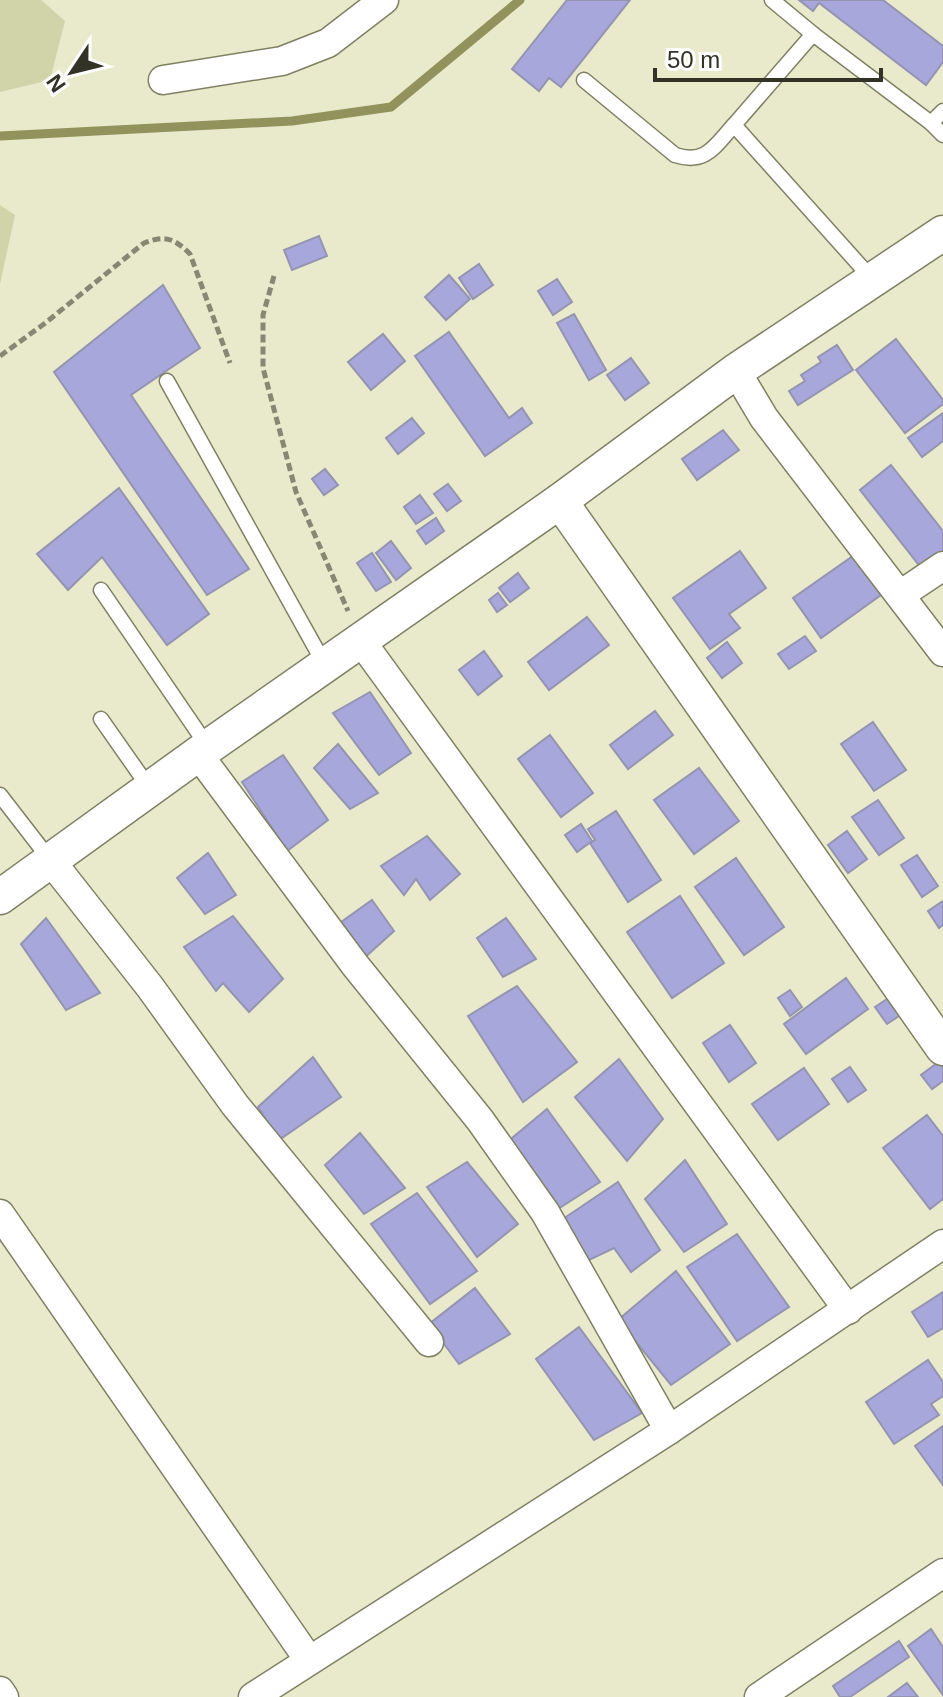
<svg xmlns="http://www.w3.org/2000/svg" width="943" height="1697" viewBox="0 0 943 1697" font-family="Arial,sans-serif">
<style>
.green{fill:#d1d3a8}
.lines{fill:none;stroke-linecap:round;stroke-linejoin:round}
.stream{stroke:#91925c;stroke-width:9}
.building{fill:#a7a7db;stroke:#9494b1;stroke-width:2}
.service-casing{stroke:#7f8063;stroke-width:17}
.minor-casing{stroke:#7f8063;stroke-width:31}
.tertiary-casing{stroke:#7f8063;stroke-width:37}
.path{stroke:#878873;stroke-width:5;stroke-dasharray:8 4;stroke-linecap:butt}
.service{stroke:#fff;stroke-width:14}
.minor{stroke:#fff;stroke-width:28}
.tertiary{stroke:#fff;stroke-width:34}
</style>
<rect width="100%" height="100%" fill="#e9eacb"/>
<!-- green -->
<g class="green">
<path d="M0,0H41L65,21L50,80L0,92Z"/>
<path d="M0,205L15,215L0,284Z"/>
</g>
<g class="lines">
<!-- stream -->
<path class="stream" d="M0,136L292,121L391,107L520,0"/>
</g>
<!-- building -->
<g class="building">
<path d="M567,0H630L561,87L549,78L539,91L512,69Z"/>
<path d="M799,0H883L943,46V62L926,85L819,3L813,11Z"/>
<path d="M319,236L327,256L292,270L284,250Z"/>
<path d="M479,264L493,285L473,299L459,278Z"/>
<path d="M449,275L470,299L446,320L425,297Z"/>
<path d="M557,279L572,302L553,315L538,291Z"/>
<path d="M163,285L200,348L131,395L249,569L207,595L54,372Z"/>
<path d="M574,314L606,370L589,380L557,323Z"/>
<path d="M449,332L509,418L522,408L532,423L485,456L415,356Z"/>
<path d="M383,334L405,361L371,390L348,362Z"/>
<path d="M896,339L943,400V404L905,433L856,370Z"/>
<path d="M837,345L853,370L798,405L789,391L805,381L801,375L821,362L818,357Z"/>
<path d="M631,358L649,383L625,400L607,375Z"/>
<path d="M943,413V441L922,457L908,438Z"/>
<path d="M412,418L424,433L398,454L386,438Z"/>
<path d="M723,430L739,450L697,480L682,459Z"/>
<path d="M891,465L943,531V552L922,569L860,490Z"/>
<path d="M325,469L338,485L324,495L312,479Z"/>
<path d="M448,484L461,501L447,511L434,494Z"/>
<path d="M119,488L209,614L167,645L102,557L68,590L37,554Z"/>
<path d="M420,495L433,513L416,524L404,507Z"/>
<path d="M436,518L444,531L426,544L417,531Z"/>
<path d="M391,541L411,568L396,580L376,553Z"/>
<path d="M740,551L766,588L729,614L740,628L710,649L673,598Z"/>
<path d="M372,553L391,582L376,591L357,563Z"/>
<path d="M853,556L881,595L821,638L793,598Z"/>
<path d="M518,573L529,588L510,602L499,588Z"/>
<path d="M498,593L507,605L497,612L489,600Z"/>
<path d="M587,617L609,645L549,690L528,662Z"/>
<path d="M805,636L816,651L789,669L778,654Z"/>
<path d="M727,642L742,663L722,678L707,658Z"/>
<path d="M484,651L502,676L478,695L459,670Z"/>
<path d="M370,692L411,753L379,775L333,713Z"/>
<path d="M655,711L673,735L628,769L610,745Z"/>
<path d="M873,722L906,770L874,791L841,744Z"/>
<path d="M550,735L593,793L561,817L518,759Z"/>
<path d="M338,744L378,793L350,809L314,768Z"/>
<path d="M283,755L328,820L287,851L242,782Z"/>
<path d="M699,768L739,821L694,854L654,800Z"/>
<path d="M878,800L904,838L879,855L852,817Z"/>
<path d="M616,811L661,880L628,902L590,843L595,840L588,829Z"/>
<path d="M581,824L592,841L577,852L565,835Z"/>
<path d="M847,831L867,859L848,873L828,845Z"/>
<path d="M427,836L460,874L430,900L416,879L404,895L381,866Z"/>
<path d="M208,853L236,895L205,914L177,878Z"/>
<path d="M917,855L938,886L922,897L901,865Z"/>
<path d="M736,858L784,927L744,955L695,887Z"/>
<path d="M680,896L724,963L672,998L627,932Z"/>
<path d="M372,900L394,931L362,960L337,925Z"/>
<path d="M943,901V925L939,928L928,911Z"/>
<path d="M233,916L283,979L249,1012L223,983L216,991L184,947Z"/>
<path d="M46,918L100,993L66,1010L21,944Z"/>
<path d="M506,918L536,959L503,977L477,938Z"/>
<path d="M846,978L868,1009L806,1054L784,1024Z"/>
<path d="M517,986L577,1062L523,1102L468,1016Z"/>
<path d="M790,990L802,1007L790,1016L778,998Z"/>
<path d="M893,995L905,1012L887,1024L875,1007Z"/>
<path d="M730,1025L756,1063L729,1082L703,1043Z"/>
<path d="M313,1057L341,1097L279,1140L258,1107Z"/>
<path d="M619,1059L663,1119L627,1161L575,1097Z"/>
<path d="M940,1061L943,1065V1081L932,1089L921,1075Z"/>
<path d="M850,1067L866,1090L848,1102L832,1079Z"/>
<path d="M804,1068L829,1104L778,1140L752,1104Z"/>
<path d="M547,1109L600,1182L558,1209L506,1143Z"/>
<path d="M927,1115L943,1136V1199L930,1209L883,1148Z"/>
<path d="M360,1133L405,1188L364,1214L325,1165Z"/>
<path d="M685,1160L727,1224L684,1252L645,1199Z"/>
<path d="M467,1162L518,1224L477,1257L427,1187Z"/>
<path d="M618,1182L660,1250L631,1272L614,1248L589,1260L563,1219Z"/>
<path d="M417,1193L477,1271L430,1304L371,1224Z"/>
<path d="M737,1234L789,1307L737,1341L687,1267Z"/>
<path d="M676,1271L730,1344L671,1385L618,1320Z"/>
<path d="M475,1288L510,1334L459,1364L429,1324Z"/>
<path d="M943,1292V1328L928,1337L912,1312Z"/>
<path d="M579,1327L642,1413L594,1440L536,1359Z"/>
<path d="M928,1360L943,1382V1396L931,1404L939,1415L894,1444L866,1402Z"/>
<path d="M943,1426V1485L915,1446Z"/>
<path d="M931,1629L943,1647V1695L908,1646Z"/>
<path d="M899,1641L909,1657L850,1697H840L833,1686Z"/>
<path d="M907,1683L918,1697H888Z"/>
</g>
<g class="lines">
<defs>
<g id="service">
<path d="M772,0L813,34"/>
<path d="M584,80L675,155C706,165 715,146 734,125"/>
<path d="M931,123L943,111"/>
<path d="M873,280L734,125L813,34L931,123L943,135"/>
<path d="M167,381L325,665"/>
<path d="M101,590L208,747"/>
<path d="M101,719L150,789"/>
<path d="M0,795L51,861"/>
</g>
<g id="minor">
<path d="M163,80L282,61L328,43L384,0"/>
<path d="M736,371L764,418L943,652"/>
<path d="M900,595L943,566"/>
<path d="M361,641L848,1310"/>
<path d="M198,754L355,965L480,1120L545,1212L669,1430"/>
<path d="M51,861L150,987L235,1105L429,1342"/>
<path d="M0,1214L309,1660"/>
<path d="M0,1691L4,1697"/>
<path d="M253,1697L669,1430L943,1244"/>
<path d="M759,1697L943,1573"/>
</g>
<g id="tertiary">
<path d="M560,501L943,1048"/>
<path d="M0,897L198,754L560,501L736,371L943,233"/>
</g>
</defs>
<!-- service casing -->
<use href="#service" class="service-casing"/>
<!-- minor casing -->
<use href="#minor" class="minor-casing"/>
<!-- tertiary casing -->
<use href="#tertiary" class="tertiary-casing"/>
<!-- path -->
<g class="path">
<path d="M274,276L263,315V368L296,492L348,611"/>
<path d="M0,356L44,324L144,243C165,235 174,238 190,254L230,363"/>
</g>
<!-- service -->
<use href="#service" class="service"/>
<!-- minor -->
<use href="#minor" class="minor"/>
<!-- tertiary -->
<use href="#tertiary" class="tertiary"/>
</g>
<!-- north arrow -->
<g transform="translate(72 72) rotate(235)" stroke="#ffffff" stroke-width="6" paint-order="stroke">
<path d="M0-6L14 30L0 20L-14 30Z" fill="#323226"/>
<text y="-12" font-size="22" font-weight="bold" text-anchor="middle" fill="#323226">N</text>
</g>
<!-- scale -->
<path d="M655 68v12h226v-12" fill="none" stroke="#323226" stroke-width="4"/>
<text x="667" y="68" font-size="24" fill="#323226" stroke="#ffffff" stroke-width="6" paint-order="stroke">50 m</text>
</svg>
